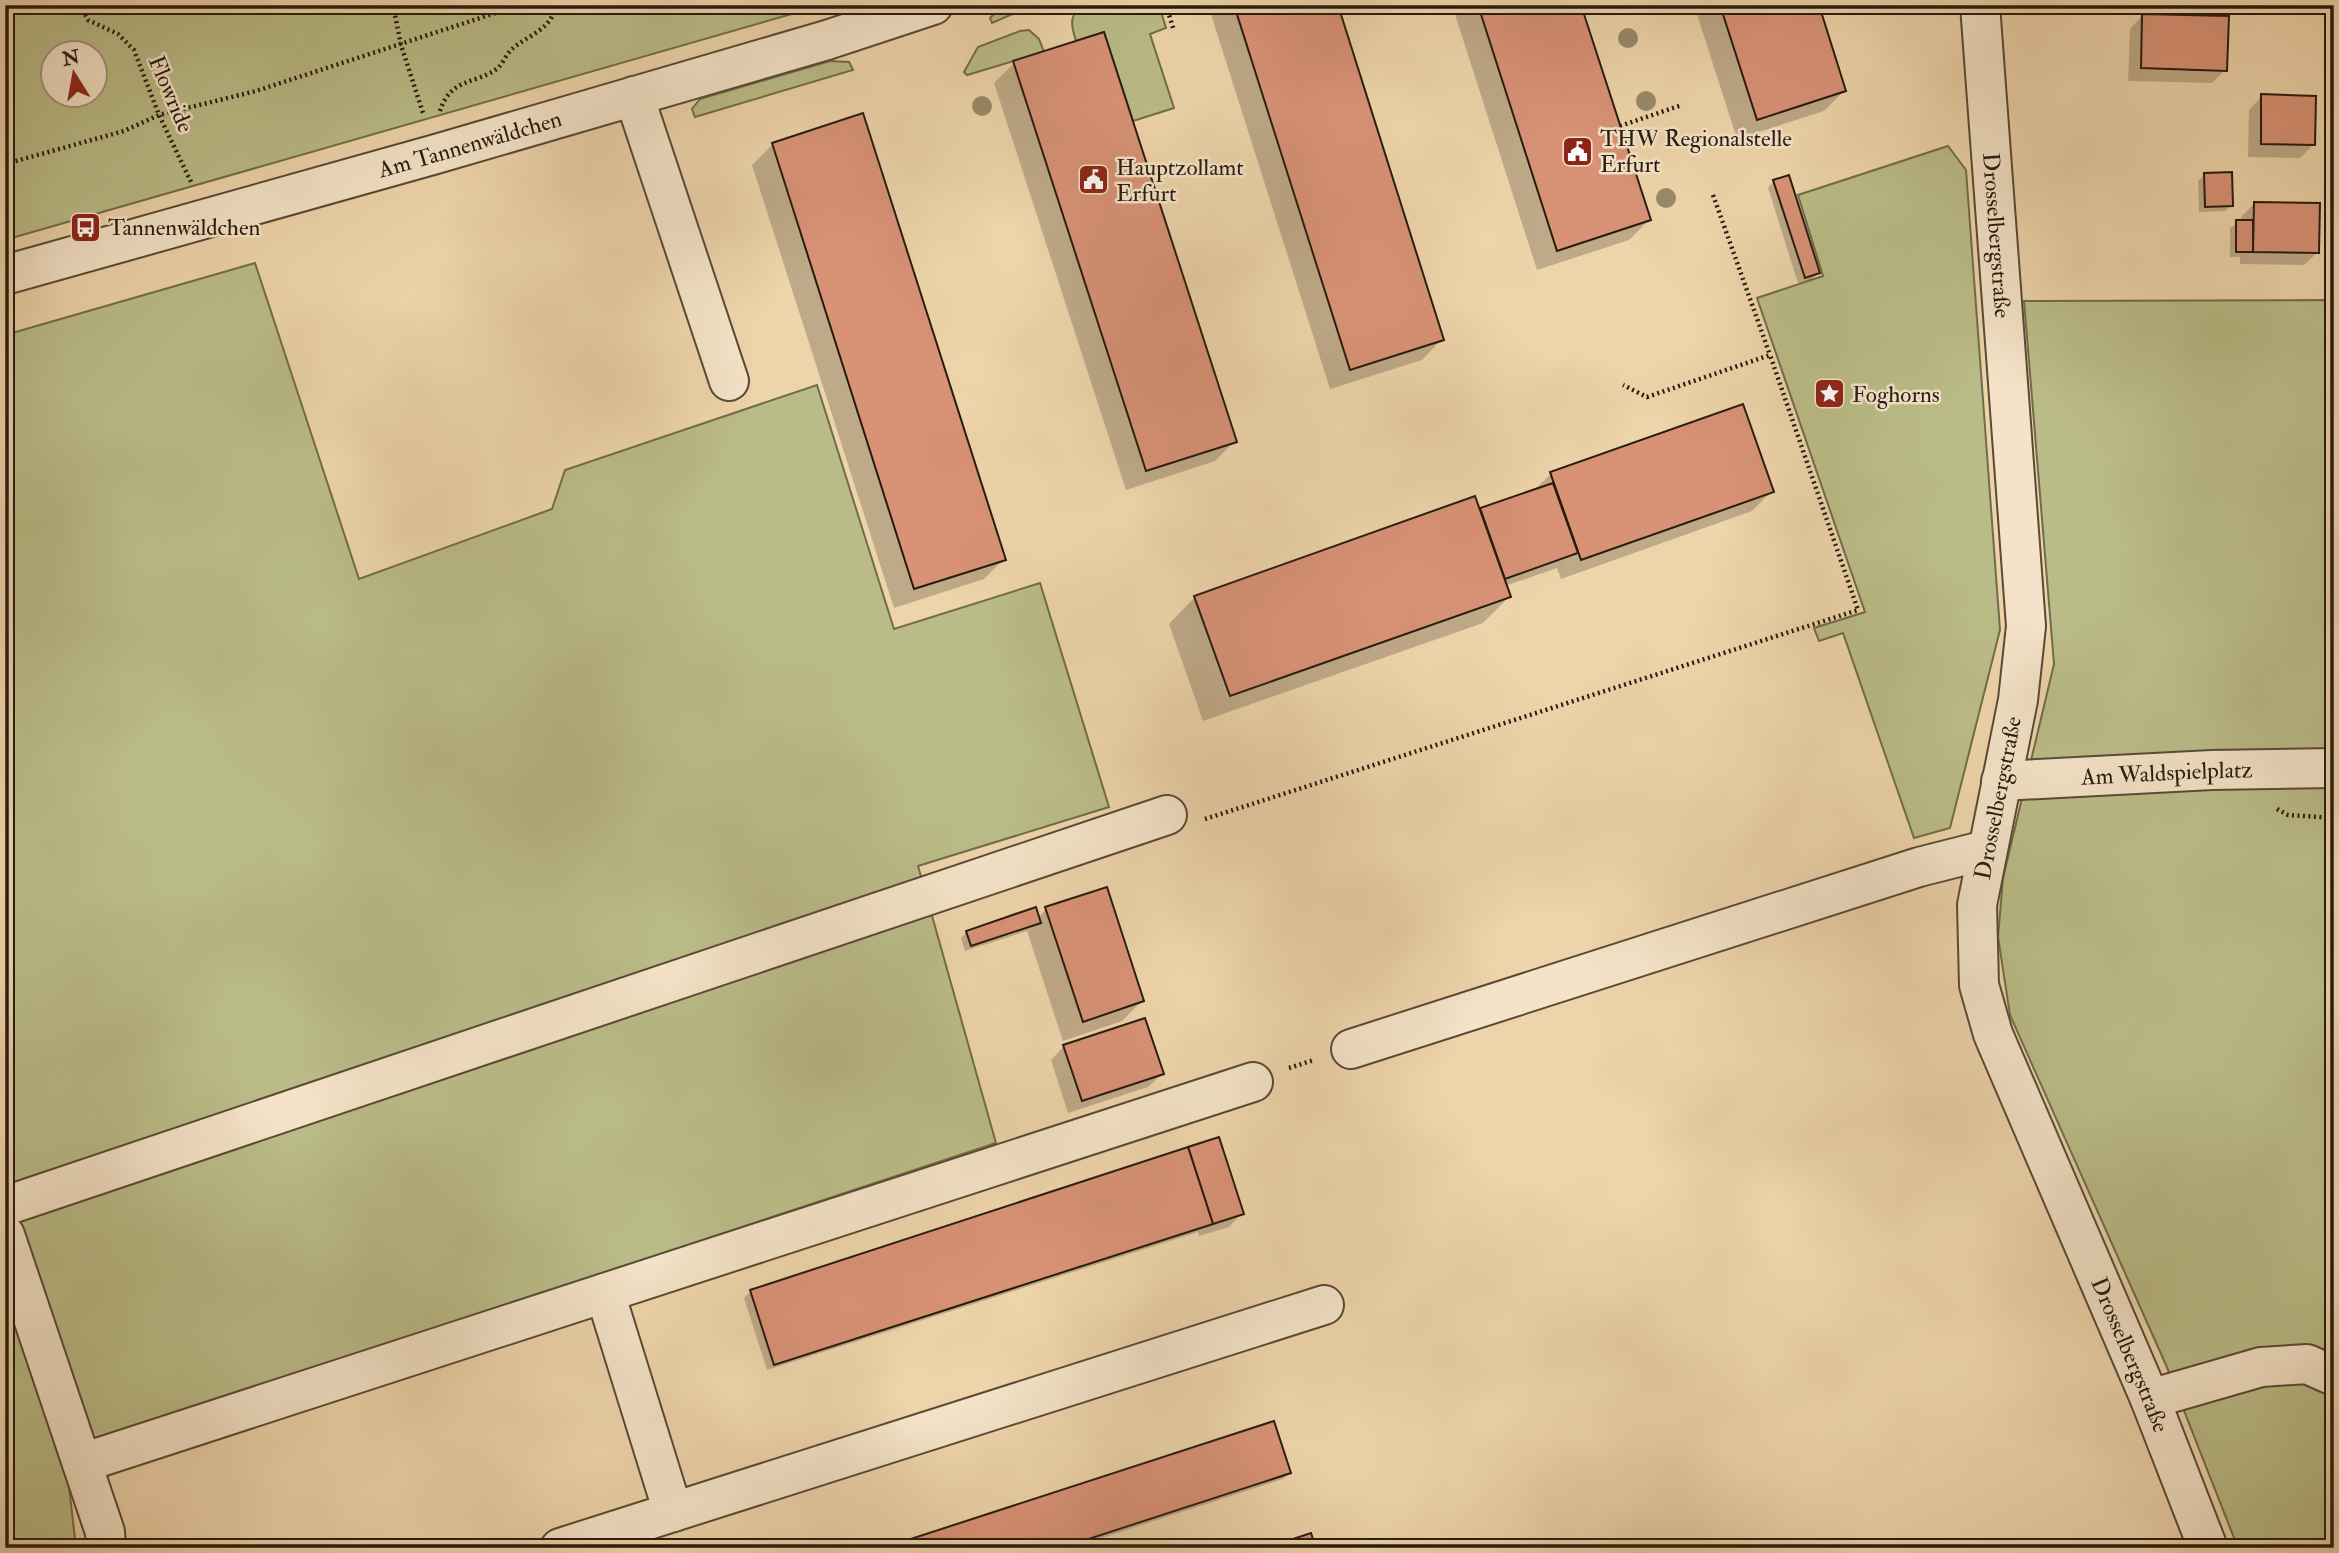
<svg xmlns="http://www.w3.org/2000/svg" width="2339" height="1553" viewBox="0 0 2339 1553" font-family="'IM FELL Double Pica',serif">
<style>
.green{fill:#babc87;stroke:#706c4c;stroke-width:2;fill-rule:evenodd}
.shadow{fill:#0003}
.building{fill:#d89276;stroke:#271b10;stroke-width:2}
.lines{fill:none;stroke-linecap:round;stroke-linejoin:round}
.minor-casing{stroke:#594936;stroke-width:42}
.path{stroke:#271b10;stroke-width:4.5;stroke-dasharray:2 3.5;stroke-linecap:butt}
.minor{stroke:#f4e3c8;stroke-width:38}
.tree{fill:#998969}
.labels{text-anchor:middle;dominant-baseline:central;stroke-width:5;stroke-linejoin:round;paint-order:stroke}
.street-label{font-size:23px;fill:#271b10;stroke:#f4e3c8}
.poi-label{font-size:23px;fill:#271b10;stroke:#f4e3c8;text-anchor:start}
</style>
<rect width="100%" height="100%" fill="#eed4aa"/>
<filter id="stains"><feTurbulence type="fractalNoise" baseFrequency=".00286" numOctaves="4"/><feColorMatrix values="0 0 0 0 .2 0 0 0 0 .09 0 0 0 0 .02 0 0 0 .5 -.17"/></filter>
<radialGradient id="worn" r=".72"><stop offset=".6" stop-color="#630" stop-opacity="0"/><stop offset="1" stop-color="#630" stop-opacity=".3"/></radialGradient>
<!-- green -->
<g class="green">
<path d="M5,5H823L5,240ZM94,52V94H52V52Z"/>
<path d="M1003,5H1033L992,23L990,18Z"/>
<path d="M1084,5H1159L1166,28L1150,34L1174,108L1133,121L1104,32L1076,41C1071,25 1068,15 1084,5Z"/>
<path d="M1029,30L1039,39L1044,52L967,75L964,72L978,47L1020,31Z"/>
<path d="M830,61L849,62L853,70L695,117L692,109L700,99Z"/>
<path d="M1948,146L1966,170L2000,630L1950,828L1914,838L1843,633L1819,641L1814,628L1865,612L1757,298L1823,276L1798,195Z"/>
<path d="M255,263L359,579L552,509L565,470L817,385L894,629L1040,583L1109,807L918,866L996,1143L65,1451L76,1548H5V335Z"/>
<path d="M2334,300V1548H2238L2166,1365L2010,1015L1998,937L2003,878L2054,664L2024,301Z"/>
</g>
<!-- shadow -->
<g class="shadow">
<path d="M1208,5H1336L1442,339L1422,360L1330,389Z"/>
<path d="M1452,5H1579L1649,220L1629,240L1537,270Z"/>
<path d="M1694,5H1817L1844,91L1824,111L1737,139Z"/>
<path d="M2143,15L2225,70L2212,83L2128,81L2130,29Z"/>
<path d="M1014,63L1235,441L1215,461L1126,490L994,83Z"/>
<path d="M2262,96L2314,144L2300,158L2248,157L2249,110Z"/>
<path d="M773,144L1004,559L984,579L894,608L752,165Z"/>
<path d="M2204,175L2232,205L2225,211L2199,212L2198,181Z"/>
<path d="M1774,181L1818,272L1812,279L1798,283L1768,188Z"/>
<path d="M2254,204L2318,252L2304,265L2240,264V257H2230V228L2241,221V217Z"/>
<path d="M1742,407L1772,491L1752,511L1561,579L1557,568L1505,586L1509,597L1483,623L1203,721L1169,624L1195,597L1479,512L1532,492L1551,474Z"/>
<path d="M1046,909L1142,1001L1122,1021L1063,1041L1027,931L965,951L961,938L967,932L1038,918Z"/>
<path d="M1064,1046L1162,1074L1148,1087L1068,1113L1051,1060Z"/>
<path d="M1242,1213L1229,1227L1199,1236L1198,1232L767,1370L744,1298L751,1291Z"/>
<path d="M1289,1473L1283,1479L1071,1548H888Z"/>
</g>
<!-- building -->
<g class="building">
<path d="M1234,5H1338L1444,340L1350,370Z"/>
<path d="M1478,5H1581L1651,220L1557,251Z"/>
<path d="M1720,5H1819L1846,91L1757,120Z"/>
<path d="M2142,14L2229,16L2227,71L2141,68Z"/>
<path d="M1104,32L1237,442L1146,471L1013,61Z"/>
<path d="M2261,94L2316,96L2315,145L2261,144Z"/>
<path d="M863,113L1006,560L914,589L772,143Z"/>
<path d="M2232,172L2233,206L2205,207L2204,173Z"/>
<path d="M1789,175L1820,273L1805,278L1773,180Z"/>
<path d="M2254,202L2320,203L2319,253L2253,252Z"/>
<rect x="2236" y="220" width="17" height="32"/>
<path d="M1743,404L1774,492L1581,560L1550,472Z"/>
<path d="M1553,483L1578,553L1505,579L1480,508Z"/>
<path d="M1475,496L1511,597L1230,696L1194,596Z"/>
<path d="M1107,887L1144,1001L1083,1022L1045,907Z"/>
<path d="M1036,907L1041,923L971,946L966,931Z"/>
<path d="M1145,1018L1164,1074L1082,1101L1063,1045Z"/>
<path d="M1219,1137L1244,1214L1213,1224L1188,1147Z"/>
<path d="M1188,1147L1213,1224L774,1365L750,1290Z"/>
<path d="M1274,1421L1291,1473L1061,1548H883Z"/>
<path d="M1311,1533L1316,1548H1266Z"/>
</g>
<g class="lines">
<defs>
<g id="minor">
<path id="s1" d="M1980,5L2026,626L2018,700L1977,905L1979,985L1993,1034L2150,1399L2208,1548"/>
<path d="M634,96L729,381"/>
<path id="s2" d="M5,275L436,154L827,40L933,5"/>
<path id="s3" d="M2001,781L2212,770L2334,768"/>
<path d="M1351,1049L1919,867L1986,850"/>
<path d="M5,1206L1167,815"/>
<path d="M5,1235L105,1532L106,1548"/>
<path d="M605,1293L673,1512"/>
<path d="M2150,1399L2261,1367L2307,1364L2334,1376"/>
<path d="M82,1463L1253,1082"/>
<path d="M560,1548L1324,1305"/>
</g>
</defs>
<!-- minor casing -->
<use href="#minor" class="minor-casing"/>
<!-- path -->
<g class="path">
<path d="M80,5L88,20L118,34L134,50L159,115L191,182"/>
<path d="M393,5L401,45L424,116"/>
<path d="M1166,5L1174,31"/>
<path d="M440,111C451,77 475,85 498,68C503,63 506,55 511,50C524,37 556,28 554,5"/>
<path d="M1620,126L1682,105"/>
<path d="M5,164L124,131L159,115L256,91L520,5"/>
<path d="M1713,195L1770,355"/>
<path d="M2277,809L2288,815L2334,818"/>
<path d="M1205,819L1858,610L1770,355L1647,397L1623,385"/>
<path d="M1289,1068L1314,1060"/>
</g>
<!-- minor -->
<use href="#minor" class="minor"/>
</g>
<!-- trees -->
<g class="tree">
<circle cx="1628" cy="38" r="10"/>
<circle cx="1646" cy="101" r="10"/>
<circle cx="982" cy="106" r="10"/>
<circle cx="1666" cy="198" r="10"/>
</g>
<!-- icons -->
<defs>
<symbol id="civic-square" viewBox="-11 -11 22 22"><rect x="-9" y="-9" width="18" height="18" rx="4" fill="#8f2418" stroke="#f4e3c8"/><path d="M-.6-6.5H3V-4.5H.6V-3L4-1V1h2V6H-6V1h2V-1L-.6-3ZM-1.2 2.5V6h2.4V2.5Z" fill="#fff"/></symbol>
<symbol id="bus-square" viewBox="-11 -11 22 22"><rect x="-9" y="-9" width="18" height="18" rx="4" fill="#8f2418" stroke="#f4e3c8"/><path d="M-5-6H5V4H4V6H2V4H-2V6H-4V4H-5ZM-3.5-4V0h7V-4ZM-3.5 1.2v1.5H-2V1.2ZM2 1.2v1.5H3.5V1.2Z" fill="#fff"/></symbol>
<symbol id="sight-square" viewBox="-11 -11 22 22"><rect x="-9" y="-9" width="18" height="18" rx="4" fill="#8f2418" stroke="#f4e3c8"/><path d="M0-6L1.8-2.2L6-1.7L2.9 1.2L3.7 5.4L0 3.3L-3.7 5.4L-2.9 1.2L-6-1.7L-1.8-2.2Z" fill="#fff"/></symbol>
</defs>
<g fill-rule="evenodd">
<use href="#civic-square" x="1560" y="134" width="35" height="35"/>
<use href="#civic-square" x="1076" y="162" width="35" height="35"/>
<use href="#bus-square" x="68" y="210" width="35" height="35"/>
<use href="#sight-square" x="1812" y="376" width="35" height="35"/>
</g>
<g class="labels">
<!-- street labels -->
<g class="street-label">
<text transform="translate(171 94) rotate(67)">Flowride</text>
<text stroke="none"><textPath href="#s2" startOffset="483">Am Tannenwäldchen</textPath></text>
<text stroke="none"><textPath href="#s1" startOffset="231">Drosselbergstraße</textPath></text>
<text stroke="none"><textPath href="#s3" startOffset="166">Am Waldspielplatz</textPath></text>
<text transform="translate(1998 798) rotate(-79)">Drosselbergstraße</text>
<text stroke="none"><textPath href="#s1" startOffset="1386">Drosselbergstraße</textPath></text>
</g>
<!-- poi labels -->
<g class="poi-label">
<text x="1600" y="138">THW Regionalstelle<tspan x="1600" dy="26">Erfurt</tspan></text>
<text x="1116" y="167">Hauptzollamt<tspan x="1116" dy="26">Erfurt</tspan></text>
<text x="108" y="227">Tannenwäldchen</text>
<text x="1852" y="394">Foghorns</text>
</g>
</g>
<!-- margin -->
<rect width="2339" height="1553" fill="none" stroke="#eed4aa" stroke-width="28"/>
<rect x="7" y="7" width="2325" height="1539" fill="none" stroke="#271b10" stroke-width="3.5"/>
<rect x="14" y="14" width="2311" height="1525" fill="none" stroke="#271b10" stroke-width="2"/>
<!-- north arrow -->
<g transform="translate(74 74) rotate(349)"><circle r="33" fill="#f4e3c8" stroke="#a2937e" stroke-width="2"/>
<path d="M0-5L12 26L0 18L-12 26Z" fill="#8f2418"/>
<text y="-10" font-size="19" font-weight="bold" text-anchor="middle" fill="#271b10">N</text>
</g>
<rect width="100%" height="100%" filter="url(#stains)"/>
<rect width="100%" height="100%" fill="url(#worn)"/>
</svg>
